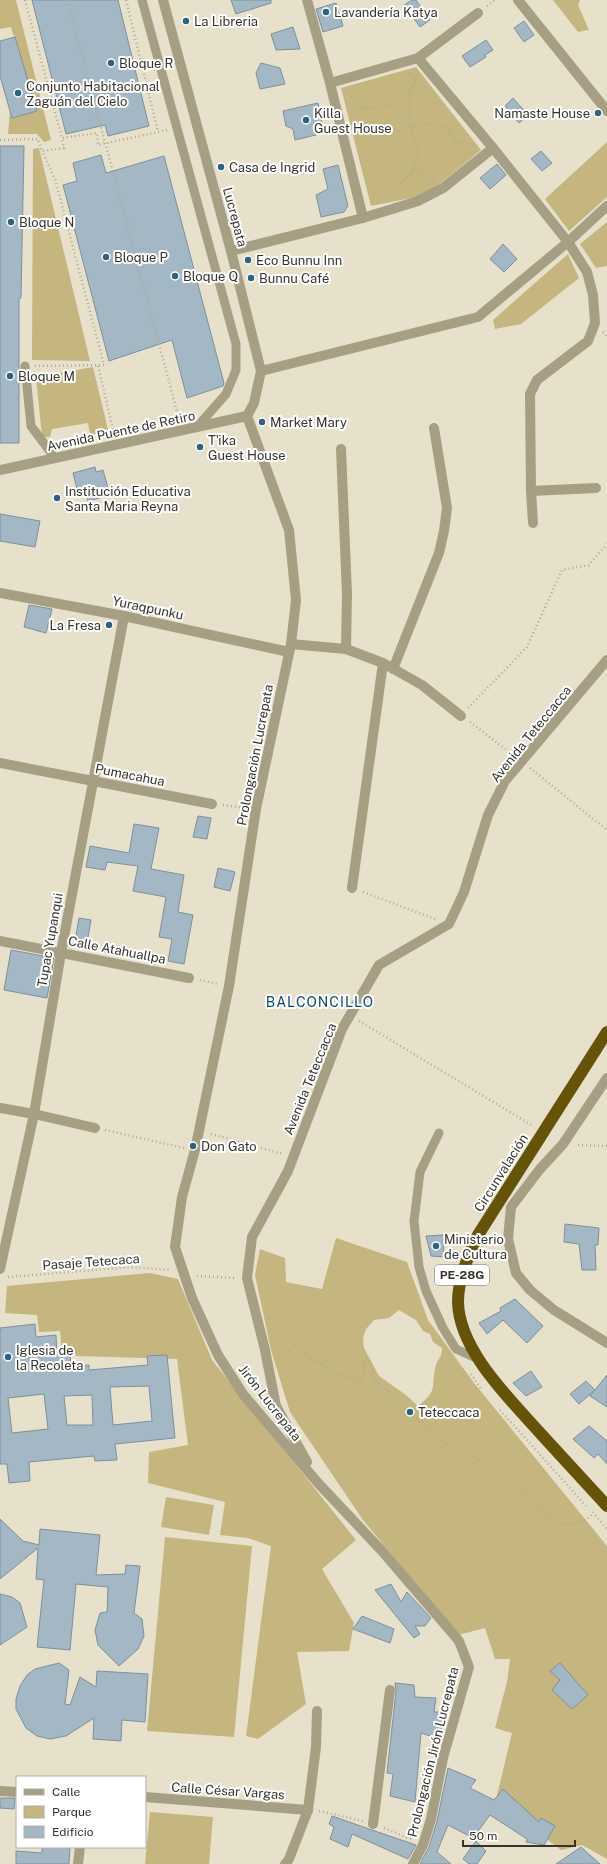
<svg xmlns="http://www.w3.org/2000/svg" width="607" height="1864" viewBox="0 0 607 1864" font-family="'Public Sans',sans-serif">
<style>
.green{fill:#c5b57e;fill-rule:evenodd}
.building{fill:#a3b7c5;stroke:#7c909d;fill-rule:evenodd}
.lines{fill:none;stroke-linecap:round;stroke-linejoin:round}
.path{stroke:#afaa99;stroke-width:2.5;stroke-dasharray:1 3;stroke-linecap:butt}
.lane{stroke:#a69f83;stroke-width:9}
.street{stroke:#a69f83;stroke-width:10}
.highway{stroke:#645308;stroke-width:12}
.poi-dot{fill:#306280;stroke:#fff;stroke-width:1.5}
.labels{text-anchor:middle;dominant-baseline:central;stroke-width:4;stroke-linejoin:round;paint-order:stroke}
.shield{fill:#fff;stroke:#72706b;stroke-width:1}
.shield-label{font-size:12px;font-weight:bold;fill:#36332b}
.poi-label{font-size:13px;fill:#36332b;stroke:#fff;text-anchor:start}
.street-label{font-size:13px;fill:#36332b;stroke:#fff}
.neighbourhood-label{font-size:14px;letter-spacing:1px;fill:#0b4b6b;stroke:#fff}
</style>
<rect width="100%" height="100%" fill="#e7e1cb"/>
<!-- green -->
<g class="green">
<path d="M0,0H16L51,140L44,142L37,134H8L10,110L13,118L37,111L11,27L0,29Z"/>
<path d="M553,0H580L578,5L589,30L578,32Z"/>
<path d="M416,67L481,150L426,195L371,206L341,88Z"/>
<path d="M607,142V197L569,231L545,199Z"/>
<path d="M39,148L90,361L32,360L33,149Z"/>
<path d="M607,222V266L596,268L580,244Z"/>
<path d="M568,254L579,278L521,324L495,329L493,320Z"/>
<path d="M93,367L109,434H90L88,423L52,429L50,437H42L36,377Z"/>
<path d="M336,1238L407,1262L428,1320L474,1383L607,1546V1859L582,1845L561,1850L536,1831L493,1812L512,1733L495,1728L507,1682L510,1659H495L485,1628L458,1635L363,1520L290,1412L271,1350L255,1275L260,1249L285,1258L286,1282L322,1289ZM399,1310L416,1320L423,1331L430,1334L433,1342L442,1348C442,1357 439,1357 436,1365C430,1386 440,1389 418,1406L406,1395L379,1376L364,1348L363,1338L366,1329L374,1320L389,1318Z"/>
<path d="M150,1273L178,1279L212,1360L356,1540L322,1569L354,1623L349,1651L297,1652L306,1704L258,1739L246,1736L271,1546L248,1538L220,1535L225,1502L148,1483L149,1452L188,1445L177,1359L76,1356L74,1350L62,1351L60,1331L39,1332L37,1315L5,1313L7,1286Z"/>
<path d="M166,1497L214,1505L209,1535L161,1527Z"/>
<path d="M165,1537L252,1546L234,1737L147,1731Z"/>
<path d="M150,1812L213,1817L209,1864H145Z"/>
</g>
<!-- building -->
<g class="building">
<path d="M32,0H118L149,126L108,136L105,125L66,134Z"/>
<path d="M231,0H271V3L236,14Z"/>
<path d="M412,0H416L430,20L420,27L404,5Z"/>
<path d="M336,3L343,26L323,32L316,9Z"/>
<path d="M524,21L534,35L524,42L514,28Z"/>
<path d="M293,27L300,49L276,50L271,34Z"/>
<path d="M15,37L37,111L12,118L0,76V41Z"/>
<path d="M486,40L493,50L485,55L486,57L470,67L462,56Z"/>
<path d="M261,63L280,68L285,84L260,89L256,73Z"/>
<path d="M513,98L528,115L519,123L505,106Z"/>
<path d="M318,103L324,133L295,140L293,129L286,126L283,111Z"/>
<path d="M0,146H24L21,298H19V443H0Z"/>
<path d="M541,151L552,163L542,171L531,159Z"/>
<path d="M101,155L106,173L164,156L224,383L223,386L187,398L172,340L109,361L63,185L77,181L73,163Z"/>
<path d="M497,164L506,175L490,189L480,178Z"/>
<path d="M338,165L348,206L344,212L321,217L316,195L328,189L323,169Z"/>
<path d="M503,244L517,259L504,272L490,259Z"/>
<path d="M95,467L96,472L103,470L110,495L88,501L85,490L77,489L73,473Z"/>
<path d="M0,514L40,521L35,547L0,541Z"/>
<path d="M29,605L52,609L46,633L24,627Z"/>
<path d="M198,816L211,818L207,839L193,837Z"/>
<path d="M134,824L159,828L151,869L184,875L178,912L193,915L184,964L168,961L172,939L159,937L166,897L133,891L138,866L107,862L105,870L86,867L90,846L129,853Z"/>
<path d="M218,868L235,872L230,891L214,887Z"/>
<path d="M79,918L91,920L87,943L75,941Z"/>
<path d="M11,950L54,958L47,998L4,990Z"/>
<path d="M565,1224L599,1228L598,1245H595L596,1270H582L579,1244L564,1242Z"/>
<path d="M443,1235L444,1257L431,1256L426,1236Z"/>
<path d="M515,1299L543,1326L527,1343L503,1320L487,1334L479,1323L501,1311L500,1308Z"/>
<path d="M35,1324L36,1337L56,1335L57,1355L70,1354L71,1367L89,1365V1370L148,1365L147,1356L167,1355L175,1438L115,1444L117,1460L95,1461L94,1456L29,1462L30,1481L9,1483L7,1464H0V1328ZM149,1386L152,1421L113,1425L110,1387ZM44,1394L48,1429L12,1433L8,1398ZM92,1395L93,1425H67L64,1396Z"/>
<path d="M531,1371L542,1387L526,1396L513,1383Z"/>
<path d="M607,1375V1407L590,1396Z"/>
<path d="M586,1381L595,1390L579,1404L570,1394Z"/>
<path d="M589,1426L607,1441V1464L598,1454L594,1458L573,1439Z"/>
<path d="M0,1519L23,1541L39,1545L40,1529L100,1535L96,1575L125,1574L126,1565L140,1566L134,1613L142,1619L144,1636L138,1649L119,1666L98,1645L95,1630L100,1613L107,1612L108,1587L76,1584L70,1650L37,1647L44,1580L36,1579L38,1548L0,1579Z"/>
<path d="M391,1584L401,1602L407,1592L431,1618L425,1626H415L420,1634L414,1638L375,1590Z"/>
<path d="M0,1594L12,1597L20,1603L27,1627L0,1645Z"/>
<path d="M362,1616L394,1629L390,1643L353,1629Z"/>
<path d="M59,1663L69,1670L65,1704L70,1705L80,1677L96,1687L97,1671L148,1674L145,1722L122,1720L121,1741L93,1739L94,1718L66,1736L50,1739L37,1736L26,1728L16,1709V1699L20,1686L27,1675L35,1669Z"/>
<path d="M560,1663L588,1695L572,1709L552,1690L560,1680L550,1671Z"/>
<path d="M395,1683L414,1685L415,1697L436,1698L434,1712H445L439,1739L421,1733L415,1802L390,1796L393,1774L387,1773L396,1691Z"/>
<path d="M448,1768L476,1780L470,1788L494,1800L503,1789L539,1822L541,1818L555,1826L544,1845L526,1842L527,1839L490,1815L473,1838L448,1825L437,1852L451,1864H420L429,1847L437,1821Z"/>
<path d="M0,1798H15L14,1809L0,1808Z"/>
<path d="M332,1816L372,1830L416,1845L408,1859L352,1834L348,1847L330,1839L334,1827L329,1824Z"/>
<path d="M476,1841L486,1851L477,1864H469L463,1859Z"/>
<path d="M42,1847H70L69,1864H16V1851L42,1853Z"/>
<path d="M581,1847L600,1864H556Z"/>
</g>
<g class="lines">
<!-- path -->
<g class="path">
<path d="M25,0L62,138"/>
<path d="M67,0L179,419"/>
<path d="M126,0L158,132"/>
<path d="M487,6L495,0"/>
<path d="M409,73L417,78C406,94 409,110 412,128L429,123L449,129L456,142L475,145"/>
<path d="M345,91L363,108L392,106L412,128L418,153L410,175L382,198"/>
<path d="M0,140L38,139L42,151L64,148L62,138L97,133L98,145L167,130"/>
<path d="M412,168L429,175L434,180"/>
<path d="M603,332L607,337"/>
<path d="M35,366L104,365L55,179L42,151"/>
<path d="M98,366L114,433"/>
<path d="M468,708L527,647L562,570L589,565L607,544"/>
<path d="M470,722L512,754"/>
<path d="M530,768L607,830"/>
<path d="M223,805L246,808"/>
<path d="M363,892L435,919"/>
<path d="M200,980L218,984"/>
<path d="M359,1021L533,1126"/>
<path d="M105,1130L184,1148"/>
<path d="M211,1134L283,1154"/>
<path d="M578,1145L607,1146"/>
<path d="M197,1276L236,1278"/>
<path d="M8,1277L130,1267L171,1270"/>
<path d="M273,1327L313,1360L356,1382L362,1381L365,1360H367L371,1364L375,1380L404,1408L441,1440L456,1449L471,1455L501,1473L558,1523C572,1525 584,1524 593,1513"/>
<path d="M471,1374L482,1390"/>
<path d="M500,1410L586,1506"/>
<path d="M593,1512L607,1529"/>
<path d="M319,1811L363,1821"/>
<path d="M384,1828L413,1840"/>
</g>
<!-- lane -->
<g class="lane">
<path d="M142,0L236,344V370L226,394L197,427"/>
<path d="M25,366L31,426L55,458"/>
<path d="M439,1133L420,1172L414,1221L419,1267L426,1291L443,1328L456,1349L478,1359"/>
</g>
<!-- street -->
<g class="street">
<path d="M163,0L231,251L261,371L254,403L247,416L289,530L296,600L291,644L256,809L229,986L195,1150L182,1197L175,1247L192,1298L218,1355L243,1394L318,1483L382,1551L459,1641L469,1667L443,1758L431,1819L423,1845L413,1864"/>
<path d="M307,0L330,83L363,218"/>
<path d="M518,0L607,111"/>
<path d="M418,58L493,148L568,242L587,272L593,295L595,323L588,341L537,380L530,394L531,491L533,523"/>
<path d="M330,83L418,58L478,13"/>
<path d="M231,251L363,218L418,201L443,188L493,148"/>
<path d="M261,371L478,317L568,242L607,206"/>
<path d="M341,449L347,594L346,649"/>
<path d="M0,470L247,416"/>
<path d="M531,491L596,488"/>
<path d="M0,593L124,616L289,652"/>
<path d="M291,644L346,649L383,663L422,685L461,716"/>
<path d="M393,669L439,553L444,531L447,508L434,428"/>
<path d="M0,763L212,804"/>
<path d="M352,888L383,663"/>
<path d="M0,941L189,978"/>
<path d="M607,1078L563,1144L540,1169L511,1207L508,1239L516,1273L530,1290L554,1310L607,1343"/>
<path d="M0,1108L34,1114L95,1128"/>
<path d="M0,1269L34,1114L61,953L124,616"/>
<path d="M307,1462L276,1406L265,1350L247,1278L252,1237L288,1171L342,1029L379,965L449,924L464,892L488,815L505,781L607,660"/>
<path d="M0,1791L17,1792"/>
<path d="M145,1797L308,1810"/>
<path d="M373,1824L390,1690"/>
<path d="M78,1864L80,1847"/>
<path d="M285,1864L289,1859L308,1810L316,1747L317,1711"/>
</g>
<!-- highway -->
<path class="highway" d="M607,1032L478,1235C468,1257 458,1278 458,1302C459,1351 511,1400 541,1434C563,1458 585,1482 607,1506"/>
</g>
<!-- markers -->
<g class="poi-dot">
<circle cx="326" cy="12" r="4"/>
<circle cx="186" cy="21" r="4"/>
<circle cx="111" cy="63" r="4"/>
<circle cx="18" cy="93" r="4"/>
<circle cx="598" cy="113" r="4"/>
<circle cx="306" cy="120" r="4"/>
<circle cx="221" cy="167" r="4"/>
<circle cx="11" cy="222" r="4"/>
<circle cx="106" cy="257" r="4"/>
<circle cx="248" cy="260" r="4"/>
<circle cx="175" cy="276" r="4"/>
<circle cx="251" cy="278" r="4"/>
<circle cx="10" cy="376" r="4"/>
<circle cx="262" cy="422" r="4"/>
<circle cx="200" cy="447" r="4"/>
<circle cx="57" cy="498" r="4"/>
<circle cx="109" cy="625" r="4"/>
<circle cx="193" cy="1146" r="4"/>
<circle cx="436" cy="1246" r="4"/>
<circle cx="8" cy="1357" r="4"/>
<circle cx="410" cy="1412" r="4"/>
</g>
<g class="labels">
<!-- shield labels -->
<rect class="shield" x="435" y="1265" width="54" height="20" rx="3"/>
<g class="shield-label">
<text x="462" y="1275">PE-28G</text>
</g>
<!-- poi labels -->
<g class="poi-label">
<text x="334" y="12">Lavandería Katya</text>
<text x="194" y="21">La Libreria</text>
<text x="119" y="63">Bloque R</text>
<text x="26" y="86">Conjunto Habitacional<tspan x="26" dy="15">Zaguán del Cielo</tspan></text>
<text x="314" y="113">Killa<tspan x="314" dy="15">Guest House</tspan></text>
<text x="590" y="113" text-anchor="end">Namaste House</text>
<text x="229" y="167">Casa de Ingrid</text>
<text x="19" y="222">Bloque N</text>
<text x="114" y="257">Bloque P</text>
<text x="256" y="260">Eco Bunnu Inn</text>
<text x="183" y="276">Bloque Q</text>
<text x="259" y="278">Bunnu Café</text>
<text x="18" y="376">Bloque M</text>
<text x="270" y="422">Market Mary</text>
<text x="208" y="440">T'ika<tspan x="208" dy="15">Guest House</tspan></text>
<text x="65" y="491">Institución Educativa<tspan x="65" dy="15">Santa Maria Reyna</tspan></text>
<text x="101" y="625" text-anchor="end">La Fresa</text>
<text x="201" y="1146">Don Gato</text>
<text x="444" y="1239">Ministerio<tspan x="444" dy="15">de Cultura</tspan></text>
<text x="16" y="1350">Iglesia de<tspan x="16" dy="15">la Recoleta</tspan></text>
<text x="418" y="1412">Teteccaca</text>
</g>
<!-- street labels -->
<g class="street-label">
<text transform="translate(235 217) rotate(75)">Lucrepata</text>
<text transform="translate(121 431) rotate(-12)">Avenida Puente de Retiro</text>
<text transform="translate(148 608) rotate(12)">Yuraqpunku</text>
<text transform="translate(531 734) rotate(-51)">Avenida Teteccacca</text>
<text transform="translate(255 755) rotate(-79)">Prolongación Lucrepata</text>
<text transform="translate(130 775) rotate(11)">Pumacahua</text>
<text transform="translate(50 940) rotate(-80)">Tupac Yupanqui</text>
<text transform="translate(117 950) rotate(11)">Calle Atahuallpa</text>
<text transform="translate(310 1079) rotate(-68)">Avenida Teteccacca</text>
<text transform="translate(501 1173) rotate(-58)">Circunvalación</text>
<text transform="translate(91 1262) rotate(-4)">Pasaje Tetecaca</text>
<text transform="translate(270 1403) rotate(52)">Jirón Lucrepata</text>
<text transform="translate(433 1752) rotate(-76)">Prolongación Jirón Lucrepata</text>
<text transform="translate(228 1791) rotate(4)">Calle César Vargas</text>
</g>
<!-- neighbourhood labels -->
<g class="neighbourhood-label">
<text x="320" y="1002">BALCONCILLO</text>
</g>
</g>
<!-- legend -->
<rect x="16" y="1776" width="130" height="72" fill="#ffffff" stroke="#afadaa"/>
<rect x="24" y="1789" width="20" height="6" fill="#a69f83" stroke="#afadaa"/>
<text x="52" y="1796" font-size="12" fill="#36332b">Calle</text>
<rect x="24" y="1806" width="20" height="12" fill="#c5b57e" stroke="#afadaa"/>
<text x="52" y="1816" font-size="12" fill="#36332b">Parque</text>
<rect x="24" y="1826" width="20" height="12" fill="#a3b7c5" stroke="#afadaa"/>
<text x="52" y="1836" font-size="12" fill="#36332b">Edificio</text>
<!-- scale -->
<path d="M463 1840v6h112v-6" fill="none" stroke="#36332b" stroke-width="2"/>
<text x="469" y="1840" font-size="12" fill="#36332b" stroke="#ffffff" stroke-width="3" paint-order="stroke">50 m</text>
</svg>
